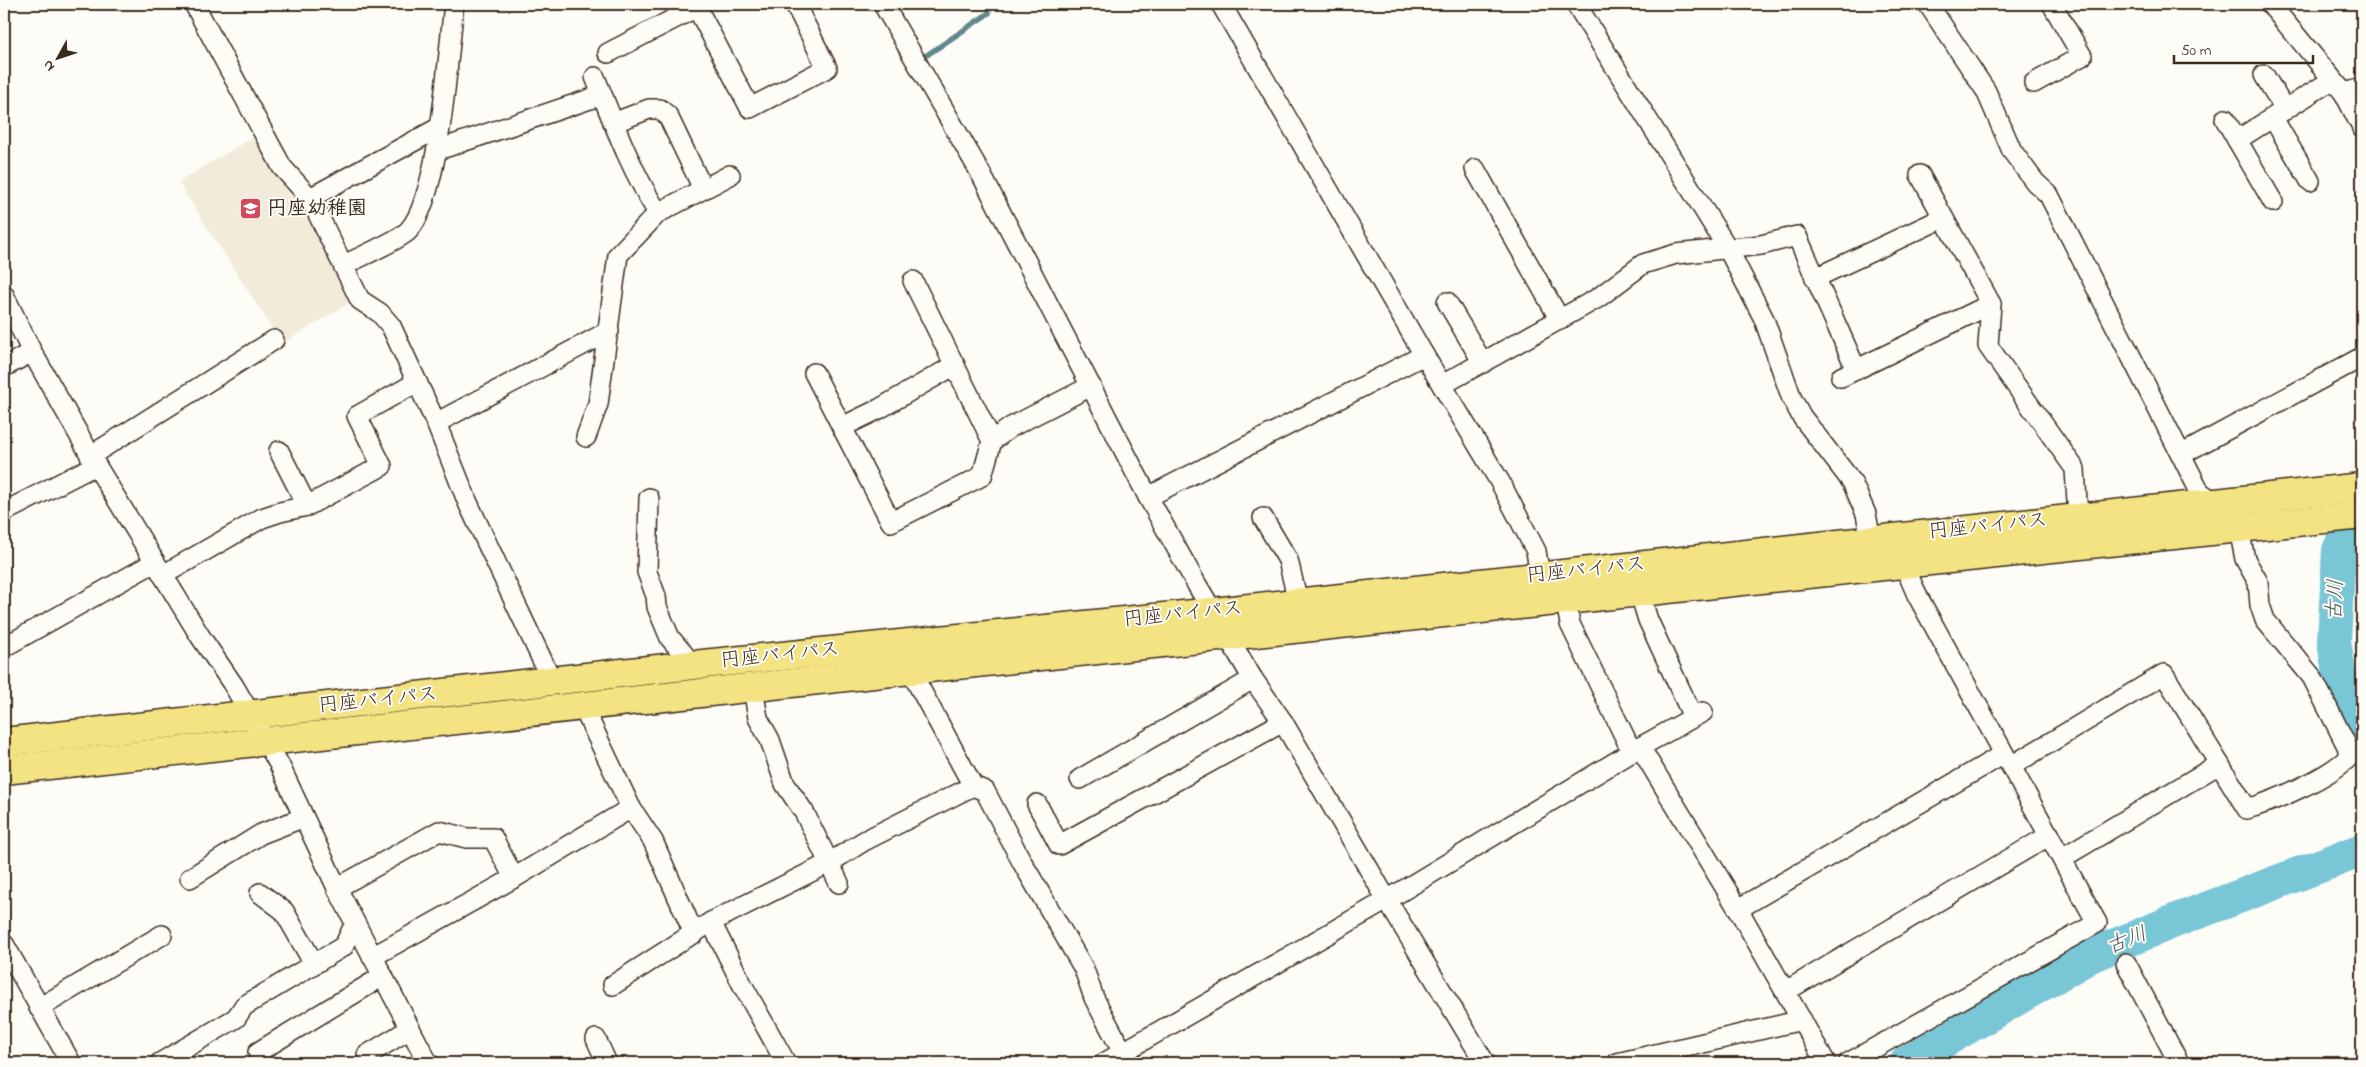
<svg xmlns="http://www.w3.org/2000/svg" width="2366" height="1067" viewBox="0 0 2366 1067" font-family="'Indie Flower','Klee One',sans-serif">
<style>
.built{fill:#f3ebd9}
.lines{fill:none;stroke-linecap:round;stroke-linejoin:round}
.stream{stroke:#60888d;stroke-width:5.5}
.river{stroke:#79c6d7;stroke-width:34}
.street-casing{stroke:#3b2a1e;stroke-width:22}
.highway-casing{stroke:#3b2a1e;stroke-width:31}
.street{stroke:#fdfcf7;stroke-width:19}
.highway{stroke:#f4e382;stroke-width:28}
.labels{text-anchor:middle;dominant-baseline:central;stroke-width:4;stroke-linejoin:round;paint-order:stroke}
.poi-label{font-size:20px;font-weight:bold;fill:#3b2a1e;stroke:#fdfcf7;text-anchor:start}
.street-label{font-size:20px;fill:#3b2a1e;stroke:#fdfcf7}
.water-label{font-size:21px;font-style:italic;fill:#4e5956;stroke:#fdfcf7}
</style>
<rect width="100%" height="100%" fill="#fdfcf7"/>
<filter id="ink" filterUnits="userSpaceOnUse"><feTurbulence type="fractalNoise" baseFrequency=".02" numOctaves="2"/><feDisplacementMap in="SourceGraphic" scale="10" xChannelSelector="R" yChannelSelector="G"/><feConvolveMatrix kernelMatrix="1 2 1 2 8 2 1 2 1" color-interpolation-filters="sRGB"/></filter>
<g filter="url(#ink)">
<!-- built -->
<path class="built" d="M258,134L307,201L354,300L282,344L178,182Z"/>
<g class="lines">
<!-- stream -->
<path class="stream" d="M924,57L989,13"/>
<!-- river -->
<g class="river">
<path d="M2362,500L2339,550L2334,641L2339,673L2362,731"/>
<path d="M1906,1063L2092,955L2177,920L2362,850"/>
</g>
<defs>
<g id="street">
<path d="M194,4L282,167L310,198L360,300L380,313L391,326L436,423L468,503L552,681"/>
<path d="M695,4L750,108L827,68L795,4"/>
<path d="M883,4L980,172L1148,497L1197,585L1253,679L1283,722L1387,900L1485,1063"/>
<path d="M1221,4L1424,355L1500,482L1536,551L1540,576"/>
<path d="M1576,4L1728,249L1764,319L1792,399L1802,417L1852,482L1866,514L1871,540"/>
<path d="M1928,4L1986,91L2012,151L2035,182L2049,195L2200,492L2216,503V509"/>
<path d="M2270,4L2344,93L2362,128"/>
<path d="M608,53L697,7"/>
<path d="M2264,75L2285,110"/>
<path d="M595,77C614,124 631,170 658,213"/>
<path d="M2034,83L2082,56L2052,4"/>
<path d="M2344,93L2362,88"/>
<path d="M2273,118L2310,181"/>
<path d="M2225,119L2273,202"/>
<path d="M613,123L649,109H660L668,116L703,189"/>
<path d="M2237,140L2332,80"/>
<path d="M438,150L602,95"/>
<path d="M1475,169L1560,320"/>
<path d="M1920,175L1991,304L1988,346L2075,469L2078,518"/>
<path d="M310,198L440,127"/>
<path d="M344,265C358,258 399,240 408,231C440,198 448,53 454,4"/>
<path d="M1815,278L1943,218"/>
<path d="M913,281L992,441"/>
<path d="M4,295L32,352L96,465L200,636L234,686L279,764L337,888L428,1063"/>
<path d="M1447,302L1483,363"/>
<path d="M4,367L32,352"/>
<path d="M814,373L891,522L982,476L992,441L1011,427L1091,386"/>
<path d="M1841,377L1991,304"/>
<path d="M1442,385L1598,298L1643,264L1676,254L1761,245L1797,236L1856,369"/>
<path d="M436,423L609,331"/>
<path d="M842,427L879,409L955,365"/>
<path d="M586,437L598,404L618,255L658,213L730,175"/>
<path d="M279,451L307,506"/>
<path d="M2182,454L2362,357"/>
<path d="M90,456L274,340"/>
<path d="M1148,497L1424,355"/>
<path d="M649,498L647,572L656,596L657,607L670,638L693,665"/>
<path d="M4,512L96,465"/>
<path d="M1263,518L1288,560L1298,602"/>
<path d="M163,575L262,518L280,512L307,506L382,466L357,416L417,382"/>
<path d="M1640,594L1648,620L1693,717"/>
<path d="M1566,602L1570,624L1632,752L1640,747L1738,909L1826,1063"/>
<path d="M4,647L155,562"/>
<path d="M910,670L973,786L985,791L1022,862L1084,969L1094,998L1128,1062"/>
<path d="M753,688L758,718L770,740L785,784L804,812L839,883"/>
<path d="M583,707L631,808L653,841L694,934"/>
<path d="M1640,747L1703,712"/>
<path d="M2011,766L2164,674L2247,809C2275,801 2327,778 2348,758V748L2312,677L2265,620L2260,605L2258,582L2245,559L2239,529"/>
<path d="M1080,779L1253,679"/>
<path d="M1037,804L1059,845L1283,722"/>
<path d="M2062,858L2219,764"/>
<path d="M190,878L261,834L302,818"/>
<path d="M337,888L439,831L467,838H493L514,878"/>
<path d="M260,893L284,911L314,964"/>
<path d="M1738,909L2004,754"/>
<path d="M711,922L743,986L786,1063"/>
<path d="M4,944L71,1063"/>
<path d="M372,957L514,878L631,808"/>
<path d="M2126,963L2179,1063"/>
<path d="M613,985L711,922L829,863L864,841L973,786"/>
<path d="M1786,991L2050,835"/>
<path d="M39,1008L162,935"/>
<path d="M596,1039L607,1063"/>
<path d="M258,1052L383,976"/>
<path d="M367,1055L410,1029"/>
<path d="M160,1063L236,1018L244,1006L344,946L355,923"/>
<path d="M1104,1063L1387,900L1632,752"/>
<path d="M1617,1063L1802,1020"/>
<path d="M1848,1063L2097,923L1917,595L1904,565"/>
</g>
<g id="highway">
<path d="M4,742L693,665L1213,612L2362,487"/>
<path d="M4,770L910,670L2362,515"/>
</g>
</defs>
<!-- street casing -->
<use href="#street" class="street-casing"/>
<!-- highway casing -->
<use href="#highway" class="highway-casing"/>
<!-- street -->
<use href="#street" class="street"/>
<!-- highway -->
<use href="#highway" class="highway"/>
</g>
</g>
<!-- icons -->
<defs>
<symbol id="school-square" viewBox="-11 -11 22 22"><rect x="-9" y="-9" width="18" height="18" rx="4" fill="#d1495b" stroke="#fdfcf7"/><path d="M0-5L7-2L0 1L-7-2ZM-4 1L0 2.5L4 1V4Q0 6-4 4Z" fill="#fff"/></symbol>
</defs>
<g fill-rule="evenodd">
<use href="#school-square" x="238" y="196" width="25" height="25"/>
</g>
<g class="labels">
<!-- poi labels -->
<g class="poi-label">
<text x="267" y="209">円座幼稚園</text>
</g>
<!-- street labels -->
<g class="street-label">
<text transform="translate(1988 527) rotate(-6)">円座バイパス</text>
<text transform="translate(1586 571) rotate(-6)">円座バイパス</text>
<text transform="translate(1183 615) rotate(-6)">円座バイパス</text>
<text transform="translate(780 656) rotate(-6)">円座バイパス</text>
<text transform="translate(378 701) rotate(-6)">円座バイパス</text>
</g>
<!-- water labels -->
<g class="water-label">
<text transform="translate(2336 600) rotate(-87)">古川</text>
<text transform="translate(2127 941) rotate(-21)">古川</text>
</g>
</g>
<!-- margin -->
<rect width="2366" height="1067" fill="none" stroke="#fdfcf7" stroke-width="20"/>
<rect x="10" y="10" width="2346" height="1047" fill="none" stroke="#3b2a1e" stroke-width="2" filter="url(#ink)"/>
<!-- north arrow -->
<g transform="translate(58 58) rotate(230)" stroke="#fdfcf7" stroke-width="4" paint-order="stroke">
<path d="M0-4L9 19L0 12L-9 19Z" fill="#3b2a1e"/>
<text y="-8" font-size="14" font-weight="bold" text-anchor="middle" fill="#3b2a1e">N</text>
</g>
<!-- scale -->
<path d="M2174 55v8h139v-8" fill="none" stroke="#3b2a1e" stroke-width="2.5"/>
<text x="2181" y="55" font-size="15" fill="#3b2a1e" stroke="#fdfcf7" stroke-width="4" paint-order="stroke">50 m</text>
</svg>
